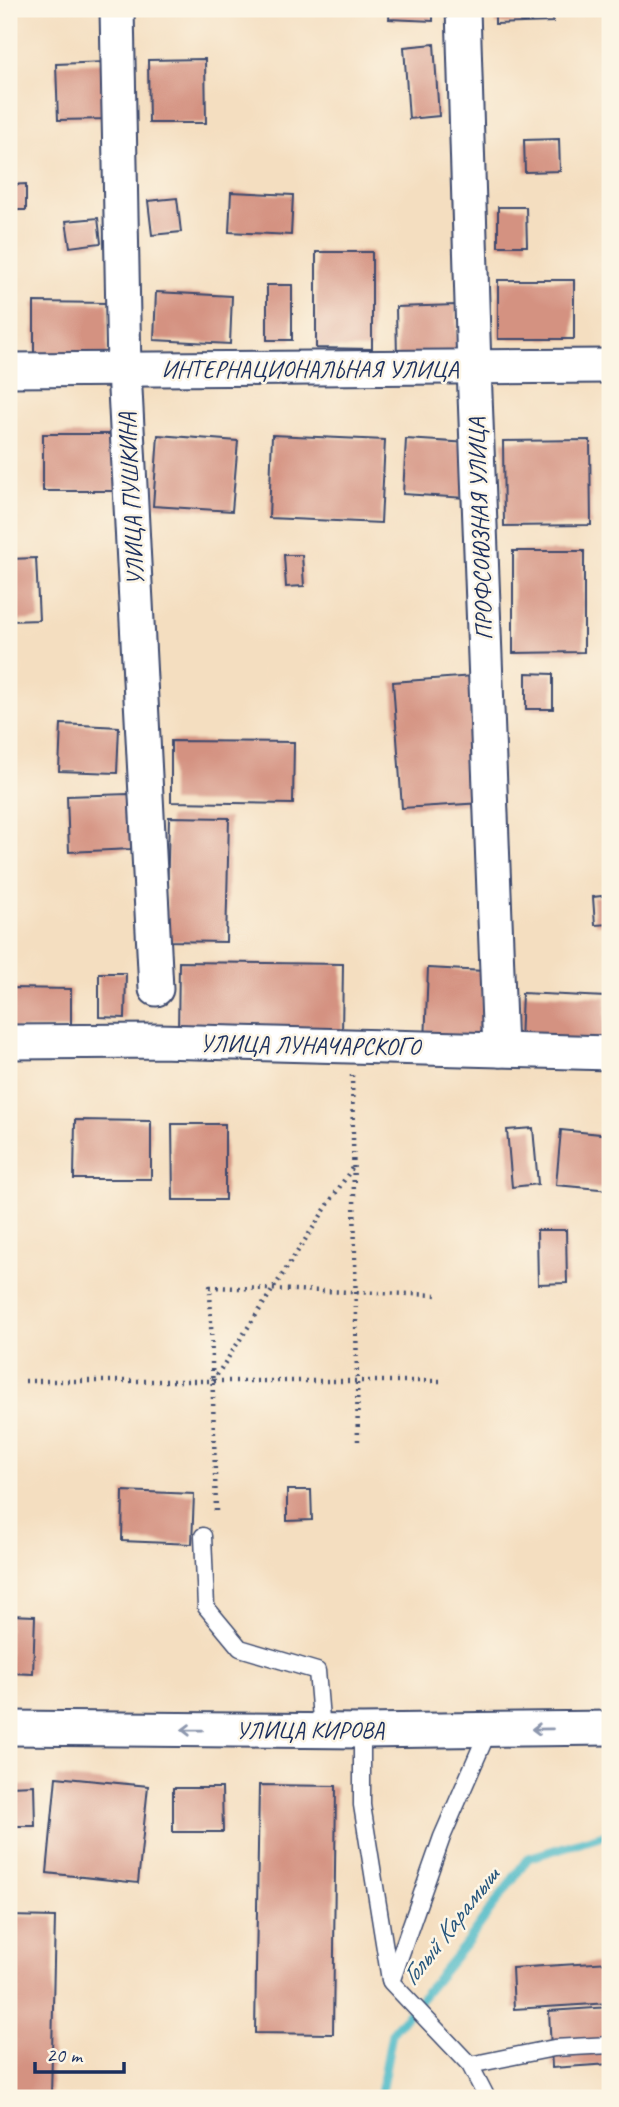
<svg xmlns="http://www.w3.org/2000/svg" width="619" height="2107" viewBox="0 0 619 2107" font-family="Caveat,sans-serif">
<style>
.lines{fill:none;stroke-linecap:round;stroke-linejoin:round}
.stream{stroke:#4cb9c7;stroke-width:9}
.building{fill:#d49281}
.lane-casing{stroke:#3c496d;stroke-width:19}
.street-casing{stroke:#3c496d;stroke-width:37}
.path{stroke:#3c496d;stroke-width:4.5;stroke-dasharray:2 5;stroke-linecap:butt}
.lane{stroke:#fff;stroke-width:16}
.street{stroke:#fff;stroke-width:33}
.oneway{stroke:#8d97ae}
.labels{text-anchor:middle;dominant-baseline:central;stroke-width:5;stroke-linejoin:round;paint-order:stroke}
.street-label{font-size:24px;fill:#1b2f5e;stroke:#fcf5e5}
.water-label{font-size:26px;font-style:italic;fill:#2a587e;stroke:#fcf5e5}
</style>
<rect width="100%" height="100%" fill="#fcf5e5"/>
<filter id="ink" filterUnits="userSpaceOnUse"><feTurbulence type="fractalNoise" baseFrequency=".0143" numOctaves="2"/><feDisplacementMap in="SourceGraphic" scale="14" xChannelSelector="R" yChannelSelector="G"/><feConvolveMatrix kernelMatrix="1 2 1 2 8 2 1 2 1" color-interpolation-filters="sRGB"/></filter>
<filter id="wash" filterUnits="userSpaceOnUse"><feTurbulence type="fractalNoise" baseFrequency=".00686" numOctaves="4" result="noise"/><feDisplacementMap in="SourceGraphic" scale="28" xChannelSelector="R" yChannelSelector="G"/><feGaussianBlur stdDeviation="1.57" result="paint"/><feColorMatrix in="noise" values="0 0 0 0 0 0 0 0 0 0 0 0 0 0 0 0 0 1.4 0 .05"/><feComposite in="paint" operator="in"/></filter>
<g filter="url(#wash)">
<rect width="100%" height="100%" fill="#f4dec0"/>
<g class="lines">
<!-- stream -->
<path class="stream" d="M380,2098L392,2033L465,1945L528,1858L610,1833"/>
</g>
<g id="blocks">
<!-- building -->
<g class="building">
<path d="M390,9H433V21L389,19Z"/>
<path d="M495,9H552L553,22L495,24Z"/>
<path d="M434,44L439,116L409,119L404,47Z"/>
<path d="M205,59L206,123H149L148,60Z"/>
<path d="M106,62L108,119L58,120L56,64Z"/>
<path d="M559,139L560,171L525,172L524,140Z"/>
<path d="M26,184V210H9V185Z"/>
<path d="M231,192L293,195L291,235L229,232Z"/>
<path d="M177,198L181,232L152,235L148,201Z"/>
<path d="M498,207H526L527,246H498Z"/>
<path d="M98,218L101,243L70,247L66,221Z"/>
<path d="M316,252H372V349L316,348Z"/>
<rect x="498" y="280" width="76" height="59"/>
<rect x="267" y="285" width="25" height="55"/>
<path d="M156,292L232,296L230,344L154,340Z"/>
<path d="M34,302L108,303L107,357H34Z"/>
<path d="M456,305L457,357L397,358L396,307Z"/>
<rect x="43" y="434" width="75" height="57"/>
<path d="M158,435L238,441L232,511L153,506Z"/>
<path d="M272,435L385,440L381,523L269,518Z"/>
<path d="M406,439L469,443L466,498L403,494Z"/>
<path d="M590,440L591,525L504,526L503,441Z"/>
<path d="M513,551H584V652L513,653Z"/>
<path d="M284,555H302L304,586L286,587Z"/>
<path d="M36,558L39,620L9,621V559Z"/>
<path d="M526,673L553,674V709H526Z"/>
<path d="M473,676L482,803L402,808L393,682Z"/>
<path d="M61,724L119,727L117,773L59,771Z"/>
<path d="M171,741L294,742L293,804L171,802Z"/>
<path d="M129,794L131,849L69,852L67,796Z"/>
<path d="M169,817L229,818L226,942L166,941Z"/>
<path d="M610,895V924L595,925L593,897Z"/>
<path d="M179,962L343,964L342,1035L178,1033Z"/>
<path d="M428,968L484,971L481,1045L425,1043Z"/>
<path d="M99,973H126L125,1018L99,1017Z"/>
<path d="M9,988L71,989V1029H9Z"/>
<path d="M522,993L606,997L604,1047L520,1044Z"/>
<path d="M75,1120L151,1121V1179H74Z"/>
<path d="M172,1124H225V1200H173Z"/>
<path d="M533,1128L538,1184L512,1187L507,1130Z"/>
<path d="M561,1130L610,1135V1190L556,1185Z"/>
<path d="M537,1230H566L567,1283L538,1284Z"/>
<path d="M287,1490H311L312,1520L287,1521Z"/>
<path d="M123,1491L194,1494L192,1544L122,1541Z"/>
<path d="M9,1615L35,1616L33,1674L9,1673Z"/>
<path d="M56,1777L148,1786L138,1883L47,1873Z"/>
<path d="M34,1785L35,1826H9V1786Z"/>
<path d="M259,1785L336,1786L333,2034L255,2033Z"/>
<path d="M173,1788H222L223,1832H173Z"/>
<path d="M9,1916L55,1917L51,2098H9Z"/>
<path d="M610,1962V2003L514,2009L512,1968Z"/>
<path d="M610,2007V2064L552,2068L549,2011Z"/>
</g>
</g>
</g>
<g filter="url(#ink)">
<use href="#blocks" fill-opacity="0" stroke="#3c496d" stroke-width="2"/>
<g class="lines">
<defs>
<g id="lane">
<path d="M203,1536L206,1607L240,1648L317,1671L322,1731"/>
<path d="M362,1731V1805L390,1980"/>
<path d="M470,2065L554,2048L610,2045"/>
<path d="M487,2098L470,2065L391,1982L442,1837L489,1729"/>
</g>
<g id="street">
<path d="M117,9L124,370L156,989"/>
<path d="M463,9L474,368L500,1050"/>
<path d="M9,370L610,366"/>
<path d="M9,1042L158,1041L610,1053"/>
<path d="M9,1728L362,1731L610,1728"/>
</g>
</defs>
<!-- lane casing -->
<use href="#lane" class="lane-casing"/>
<!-- street casing -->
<use href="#street" class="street-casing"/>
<!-- path -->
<g class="path">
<path d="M352,1075L358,1442"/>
<path d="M25,1381H440"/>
<path d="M213,1381L352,1168"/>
<path d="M216,1511L210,1287L438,1295"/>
</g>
<!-- lane -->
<use href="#lane" class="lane"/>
<!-- street -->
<use href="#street" class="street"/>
</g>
<!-- one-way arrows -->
<defs><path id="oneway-shaft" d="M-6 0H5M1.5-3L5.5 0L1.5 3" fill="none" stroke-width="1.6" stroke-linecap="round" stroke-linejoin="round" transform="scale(1.75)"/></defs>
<g class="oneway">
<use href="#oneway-shaft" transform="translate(542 1729) rotate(179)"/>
<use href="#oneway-shaft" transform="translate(192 1730) rotate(-179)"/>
</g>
</g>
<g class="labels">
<!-- street labels -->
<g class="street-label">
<text x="310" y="369">ИНТЕРНАЦИОНАЛЬНАЯ УЛИЦА</text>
<text transform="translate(131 499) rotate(-93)">УЛИЦА ПУШКИНА</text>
<text transform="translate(480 529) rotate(-92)">ПРОФСОЮЗНАЯ УЛИЦА</text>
<text transform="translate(310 1045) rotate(1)">УЛИЦА ЛУНАЧАРСКОГО</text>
<text x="310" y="1730">УЛИЦА КИРОВА</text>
</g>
<!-- water labels -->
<g class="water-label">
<text transform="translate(450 1926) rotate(-52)">Голый Карамыш</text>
</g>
</g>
<!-- margin -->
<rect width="619" height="2107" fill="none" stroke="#fcf5e5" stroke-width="35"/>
<!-- scale -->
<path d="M35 2062v10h89v-10" fill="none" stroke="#1b2f5e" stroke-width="3.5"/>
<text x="46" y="2062" font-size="21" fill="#1b2f5e" stroke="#fcf5e5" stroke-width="5" paint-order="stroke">20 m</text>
</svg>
